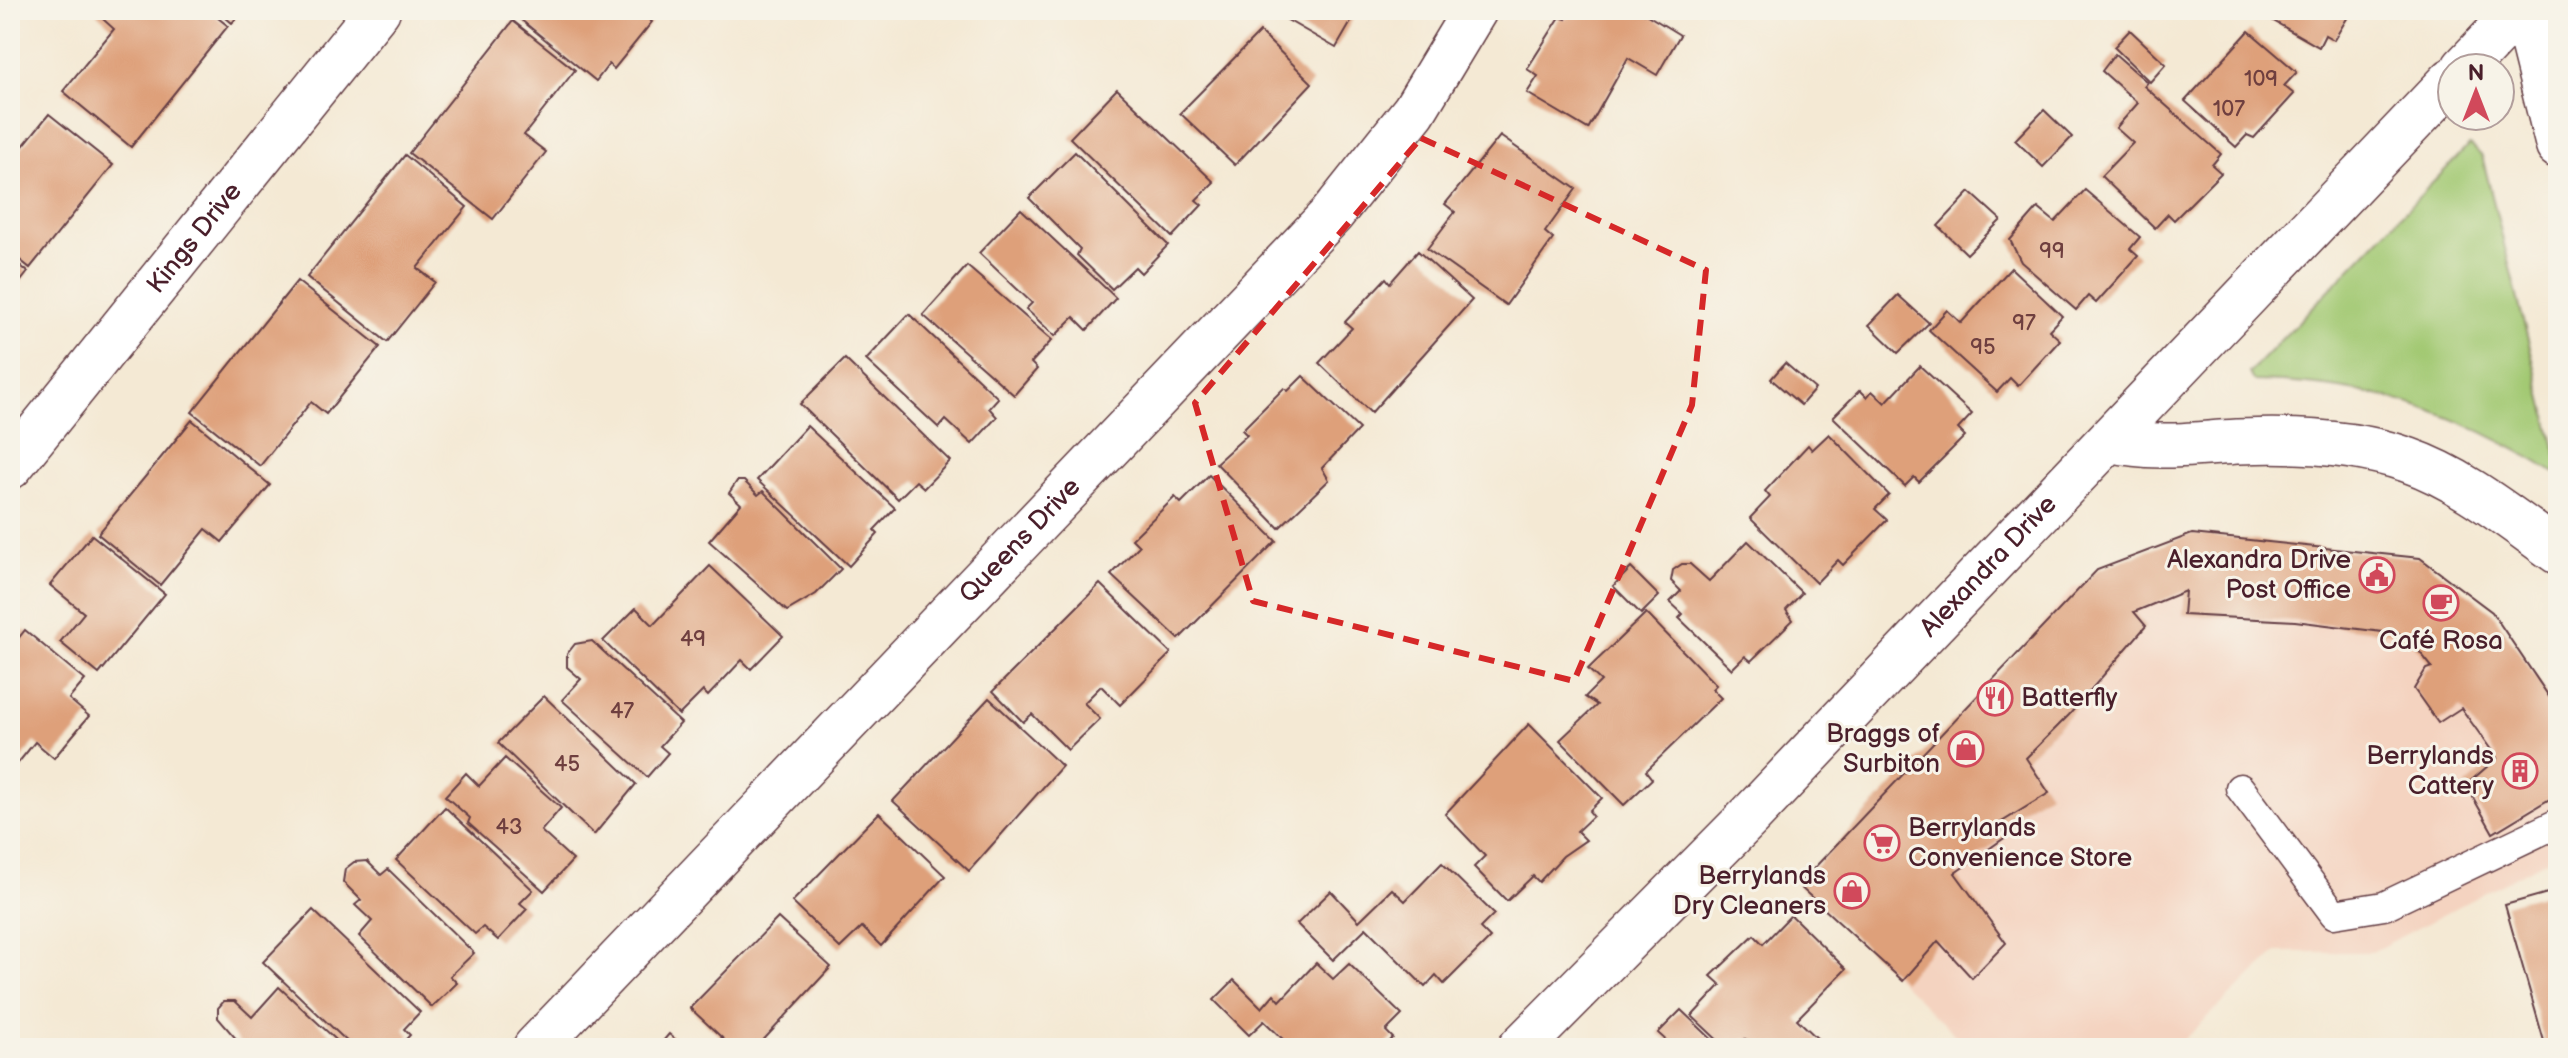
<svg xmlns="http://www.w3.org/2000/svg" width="2568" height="1058" viewBox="0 0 2568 1058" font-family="'Balsamiq Sans',sans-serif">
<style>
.built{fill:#f4d3c0}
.green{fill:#a3c973;stroke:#76744f;stroke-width:2}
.building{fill:#dea07a}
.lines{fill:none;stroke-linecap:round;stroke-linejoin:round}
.service-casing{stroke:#643d44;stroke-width:31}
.minor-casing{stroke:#643d44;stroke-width:47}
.tertiary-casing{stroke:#643d44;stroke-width:47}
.service{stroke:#fff;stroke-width:28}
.minor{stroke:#fff;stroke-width:44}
.tertiary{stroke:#fff;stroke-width:44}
.marked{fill:none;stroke:#d62828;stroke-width:6;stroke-dasharray:16 10;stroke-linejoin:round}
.labels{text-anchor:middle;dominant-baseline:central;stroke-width:6;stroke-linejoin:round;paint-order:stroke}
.number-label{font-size:22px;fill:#6f3f3f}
.street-label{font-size:26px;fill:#4a1f2b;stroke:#f7f3e8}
.poi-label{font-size:26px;fill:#4a1f2b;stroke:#f7f3e8;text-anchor:end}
</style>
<rect width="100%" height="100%" fill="#f7f3e8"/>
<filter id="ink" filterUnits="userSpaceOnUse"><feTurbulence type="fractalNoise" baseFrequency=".0125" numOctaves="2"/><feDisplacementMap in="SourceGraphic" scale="16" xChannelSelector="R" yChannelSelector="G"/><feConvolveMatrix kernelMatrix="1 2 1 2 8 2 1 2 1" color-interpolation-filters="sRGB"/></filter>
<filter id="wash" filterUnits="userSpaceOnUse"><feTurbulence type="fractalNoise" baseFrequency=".006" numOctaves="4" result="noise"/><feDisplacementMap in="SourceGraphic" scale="32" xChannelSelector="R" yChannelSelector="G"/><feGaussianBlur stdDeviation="1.8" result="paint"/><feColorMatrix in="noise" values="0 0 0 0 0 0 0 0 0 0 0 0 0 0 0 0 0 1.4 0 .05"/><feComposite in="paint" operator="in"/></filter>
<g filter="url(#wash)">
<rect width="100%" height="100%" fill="#f4e9d4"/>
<!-- built -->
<path class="built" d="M2179,546L2397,562L2558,736V854L2372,952H2277L2175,1048H1968L1814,896L2073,588Z"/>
<!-- green -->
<path class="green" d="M2469,145L2482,156L2558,460V472L2555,473C2456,410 2370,383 2253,381L2249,373Z"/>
<g id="blocks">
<!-- building -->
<g class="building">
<path d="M93,10H208L228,26L131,147L63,91L114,29Z"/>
<path d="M217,10H243L232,23Z"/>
<path d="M528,10H637L652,22L614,69L609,64L596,81L520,19Z"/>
<path d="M1270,10H1358L1336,48Z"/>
<path d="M1571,10H1639L1680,35L1657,75L1628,58L1588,129L1527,93L1538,76L1527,69L1560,17L1566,19Z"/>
<path d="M2266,10H2352L2334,40L2325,35L2319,47L2263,15Z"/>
<path d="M513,21L575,70L524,135L546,152L493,219L409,153Z"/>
<path d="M2130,30L2166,64L2150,82L2114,47Z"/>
<path d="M2249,31L2297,72L2284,86L2294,94L2254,138L2247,135L2236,147L2185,101Z"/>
<path d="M1260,32L1312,83L1235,165L1180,113Z"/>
<path d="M2115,54L2147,82L2144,86L2221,154L2212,165L2221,173L2174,220L2168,214L2155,228L2101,176L2133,143L2116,128L2138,103L2102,71Z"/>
<path d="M1117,89L1214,182L1196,200L1202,205L1172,237L1070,138Z"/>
<path d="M2044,110L2072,137L2043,167L2015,140Z"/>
<path d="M49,114L113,165L30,268L10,252V162Z"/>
<path d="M1500,136L1576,189L1545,232L1553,239L1506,305L1427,249L1455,212L1445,204Z"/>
<path d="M1075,152L1168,245L1141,273L1135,267L1112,289L1077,255L1080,249L1029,198Z"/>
<path d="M405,155L467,207L417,268L435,282L387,342L307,277Z"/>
<path d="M2085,190L2140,237L2130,249L2138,256L2096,303L2088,296L2076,310L2021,262L2010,240L2038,208L2055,222Z"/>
<path d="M1970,192L2001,220L1967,254L1938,226Z"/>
<path d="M1021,209L1116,298L1087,330L1074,317L1055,336L1026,309L1032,303L979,253Z"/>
<path d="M1418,251L1472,300L1371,413L1319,363L1352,328L1345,322L1386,278L1390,283Z"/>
<path d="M10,257L28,272L10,295Z"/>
<path d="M967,266L1052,340L1031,363L1037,369L1014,395L923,315Z"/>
<path d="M2011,268L2062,316L2049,330L2060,340L2018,386L2010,378L1997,392L1929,330L1947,310L1961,323Z"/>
<path d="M297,281L380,347L326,414L311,402L260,466L192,412Z"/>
<path d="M1898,295L1929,323L1898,353L1869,325Z"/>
<path d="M909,314L998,398L989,408L997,417L972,444L946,420L939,428L866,360Z"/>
<path d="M845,359L950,461L924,488L916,481L898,499L800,404Z"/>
<path d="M1785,363L1815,389L1801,405L1771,379Z"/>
<path d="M1920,366L1972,414L1958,429L1965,436L1919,482L1914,477L1905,486L1833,417L1860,390L1867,397L1872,391L1885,403Z"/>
<path d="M1303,376L1359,429L1322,468L1329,480L1279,528L1216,463L1247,435L1242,430L1284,388L1288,391Z"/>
<path d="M192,420L270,485L222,542L206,529L160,585L98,534Z"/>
<path d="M807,426L895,508L874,530L878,534L849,566L757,480Z"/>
<path d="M1829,434L1889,495L1875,509L1887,520L1843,565L1838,560L1816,583L1750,518L1770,497L1765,491L1808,445L1812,450Z"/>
<path d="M1209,475L1276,541L1179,639L1111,575L1139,546L1132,539L1175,497L1181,503Z"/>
<path d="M737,481H744L758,495L763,491L841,569L816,594L787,611L709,541L741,504L729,493Z"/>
<path d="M2192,534L2420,558L2492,612L2558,710V794L2493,833L2466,785L2497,758L2461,708L2438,723L2414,689L2426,669L2432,667L2406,635L2295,621L2183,615L2185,591L2134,612L2146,626L2069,715L2026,758L2049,793L1997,825L2007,836L1955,873L2006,943L1972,978L1938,941L1903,981L1798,885L2097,570Z"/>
<path d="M92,535L165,594L99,674L60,642L84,613L50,585Z"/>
<path d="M1748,541L1802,593L1786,610L1793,620L1751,661L1745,656L1732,669L1679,618L1683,614L1670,602L1681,591L1671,581L1673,570L1682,564H1690L1709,581Z"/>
<path d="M710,566L783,636L751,669L742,660L708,696L703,691L679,715L603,641L636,608L653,625Z"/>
<path d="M1631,568L1659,596L1641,614L1613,586Z"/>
<path d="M1100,584L1171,653L1120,705L1101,686L1084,703L1100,719L1068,750L1032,714L1023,722L993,691Z"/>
<path d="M1646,613L1716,685L1712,689L1721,698L1646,771L1652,779L1624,805L1560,740L1597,705L1585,697L1601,681L1588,669Z"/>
<path d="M25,630L85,680L69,699L89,716L54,758L35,742L10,773V649Z"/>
<path d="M592,641L681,723L660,746L668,753L647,777L562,700L581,679L567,667V654L575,644Z"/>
<path d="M544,696L636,784L594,835L498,743Z"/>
<path d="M989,698L1062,766L969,871L893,801Z"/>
<path d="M1529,724L1602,798L1589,811L1593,816L1577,831L1586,840L1563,856L1539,882L1533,876L1507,901L1474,867L1485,856L1445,814Z"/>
<path d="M505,758L561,808L541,831L573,860L544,891L468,823L470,818L445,796L466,773L479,786Z"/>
<path d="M445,807L533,890L520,903L527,909L498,940L483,927L475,934L396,860Z"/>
<path d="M879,813L945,876L881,946L862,927L840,948L792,902Z"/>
<path d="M367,861L381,875L388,869L474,953L450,976L457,983L432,1007L359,936L372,921L355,905L361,900L343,882L345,869L354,862Z"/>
<path d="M1442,863L1494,914L1480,928L1490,938L1444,984L1436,975L1425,987L1366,928L1333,960L1297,924L1331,891L1359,921L1392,889L1405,901Z"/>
<path d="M2558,890V1048H2546L2505,905Z"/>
<path d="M313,910L420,1012L404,1029L410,1035L398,1048H370L365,1043L354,1048L263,962Z"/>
<path d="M1791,915L1846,969L1797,1019L1819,1040L1811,1048H1755L1745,1039L1736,1048H1726L1692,1016L1721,985L1711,976L1754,935L1763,944Z"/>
<path d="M778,918L831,967L756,1048H733L690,1008Z"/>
<path d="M1316,963L1333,979L1349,964L1402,1015L1386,1031L1393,1038L1383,1048H1292L1264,1021L1249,1035L1214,1000L1234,980L1262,1008L1274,994L1280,1001Z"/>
<path d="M279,987L345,1048H244L218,1018V1008L224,1001H235L252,1017Z"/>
<path d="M1681,1010L1721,1048H1664L1669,1043L1658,1033Z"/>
<path d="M669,1034L685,1048H657Z"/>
</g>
</g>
</g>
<g filter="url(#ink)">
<use href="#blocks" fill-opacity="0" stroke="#643d44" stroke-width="2"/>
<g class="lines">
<defs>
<path id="service" d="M2240,788L2334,914L2384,906L2558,823"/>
<g id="minor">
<path id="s1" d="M10,467L378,10"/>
<path id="s2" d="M535,1048L1332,214L1414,111L1475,10"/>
</g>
<g id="tertiary">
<path d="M2524,10L2558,146"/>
<path d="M2464,68L2503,27L2512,10"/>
<path d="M2112,440C2160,452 2208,441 2257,441C2307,440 2360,443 2408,460C2463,479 2511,519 2558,552"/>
<path id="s3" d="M1520,1048L1751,815L2452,80"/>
</g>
</defs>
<!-- service casing -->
<use href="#service" class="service-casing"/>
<!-- minor casing -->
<use href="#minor" class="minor-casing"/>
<!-- tertiary casing -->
<use href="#tertiary" class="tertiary-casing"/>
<!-- service -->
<use href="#service" class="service"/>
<!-- minor -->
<use href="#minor" class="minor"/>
<!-- tertiary -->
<use href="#tertiary" class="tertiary"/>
</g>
</g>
<!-- marked area -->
<path class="marked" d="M1421,138L1706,270L1692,405L1574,681L1253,601L1195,403Z"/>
<!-- icons -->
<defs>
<symbol id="civic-ring" viewBox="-11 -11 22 22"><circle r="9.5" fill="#f7f3e8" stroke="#d1495b" stroke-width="1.5"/><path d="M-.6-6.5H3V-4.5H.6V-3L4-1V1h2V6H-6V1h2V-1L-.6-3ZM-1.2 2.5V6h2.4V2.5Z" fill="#d1495b"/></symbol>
<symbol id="cafe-ring" viewBox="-11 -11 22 22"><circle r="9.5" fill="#f7f3e8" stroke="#d1495b" stroke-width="1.5"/><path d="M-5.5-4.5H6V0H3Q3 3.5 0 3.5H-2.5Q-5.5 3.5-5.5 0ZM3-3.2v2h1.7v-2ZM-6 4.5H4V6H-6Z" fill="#d1495b"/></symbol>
<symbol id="restaurant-ring" viewBox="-11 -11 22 22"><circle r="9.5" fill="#f7f3e8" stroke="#d1495b" stroke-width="1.5"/><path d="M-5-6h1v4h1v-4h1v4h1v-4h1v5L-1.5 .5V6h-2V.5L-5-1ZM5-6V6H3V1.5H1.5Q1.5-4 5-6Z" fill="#d1495b"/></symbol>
<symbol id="shop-ring" viewBox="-11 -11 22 22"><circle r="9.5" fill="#f7f3e8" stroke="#d1495b" stroke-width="1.5"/><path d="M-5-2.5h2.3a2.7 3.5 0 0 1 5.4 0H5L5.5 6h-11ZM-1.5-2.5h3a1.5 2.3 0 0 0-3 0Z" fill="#d1495b"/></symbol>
<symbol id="building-ring" viewBox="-11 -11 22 22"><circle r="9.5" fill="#f7f3e8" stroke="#d1495b" stroke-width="1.5"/><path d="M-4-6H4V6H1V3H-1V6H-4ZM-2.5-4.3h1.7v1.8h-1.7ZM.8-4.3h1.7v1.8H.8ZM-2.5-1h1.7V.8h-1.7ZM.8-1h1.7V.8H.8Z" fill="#d1495b"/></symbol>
<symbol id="supermarket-ring" viewBox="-11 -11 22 22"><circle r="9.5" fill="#f7f3e8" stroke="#d1495b" stroke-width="1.5"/><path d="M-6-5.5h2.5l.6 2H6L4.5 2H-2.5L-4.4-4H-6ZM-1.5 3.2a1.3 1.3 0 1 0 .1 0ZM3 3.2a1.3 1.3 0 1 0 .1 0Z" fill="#d1495b"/></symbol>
</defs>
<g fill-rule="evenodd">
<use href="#civic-ring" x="2357" y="555" width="40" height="40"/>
<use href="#cafe-ring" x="2421" y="583" width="40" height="40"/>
<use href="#restaurant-ring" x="1975" y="678" width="40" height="40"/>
<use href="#shop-ring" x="1946" y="729" width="40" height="40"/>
<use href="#building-ring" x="2500" y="751" width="40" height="40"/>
<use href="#supermarket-ring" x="1862" y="823" width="40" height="40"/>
<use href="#shop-ring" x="1832" y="871" width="40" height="40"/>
</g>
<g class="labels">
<!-- number labels -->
<g class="number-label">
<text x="2261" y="79">109</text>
<text x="2229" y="109">107</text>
<text x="2052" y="251">99</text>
<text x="2024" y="323">97</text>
<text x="1983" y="347">95</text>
<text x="693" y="639">49</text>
<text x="622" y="711">47</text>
<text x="567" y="764">45</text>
<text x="509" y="827">43</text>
</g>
<!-- street labels -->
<g class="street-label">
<text stroke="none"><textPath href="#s1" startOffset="294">Kings Drive</textPath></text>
<text stroke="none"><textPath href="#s2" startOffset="702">Queens Drive</textPath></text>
<text stroke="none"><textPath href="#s3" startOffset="672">Alexandra Drive</textPath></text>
</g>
<!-- poi labels -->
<g class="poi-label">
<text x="2351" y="560">Alexandra Drive<tspan x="2351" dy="30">Post Office</tspan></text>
<text x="2441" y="641" text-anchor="middle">Café Rosa</text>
<text x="2021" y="698" text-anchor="start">Batterfly</text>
<text x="1940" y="734">Braggs of<tspan x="1940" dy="30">Surbiton</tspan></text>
<text x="2494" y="756">Berrylands<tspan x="2494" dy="30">Cattery</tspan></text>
<text x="1908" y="828" text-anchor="start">Berrylands<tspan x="1908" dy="30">Convenience Store</tspan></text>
<text x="1826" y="876">Berrylands<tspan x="1826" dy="30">Dry Cleaners</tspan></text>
</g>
</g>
<!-- margin -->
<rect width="2568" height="1058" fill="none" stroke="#f7f3e8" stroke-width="40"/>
<!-- north arrow -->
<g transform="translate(2476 92)"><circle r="38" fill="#f7f3e8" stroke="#b29e9c" stroke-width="2"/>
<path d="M0-6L14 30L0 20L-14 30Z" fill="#d1495b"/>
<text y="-12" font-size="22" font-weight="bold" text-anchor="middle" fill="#4a1f2b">N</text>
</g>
</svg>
